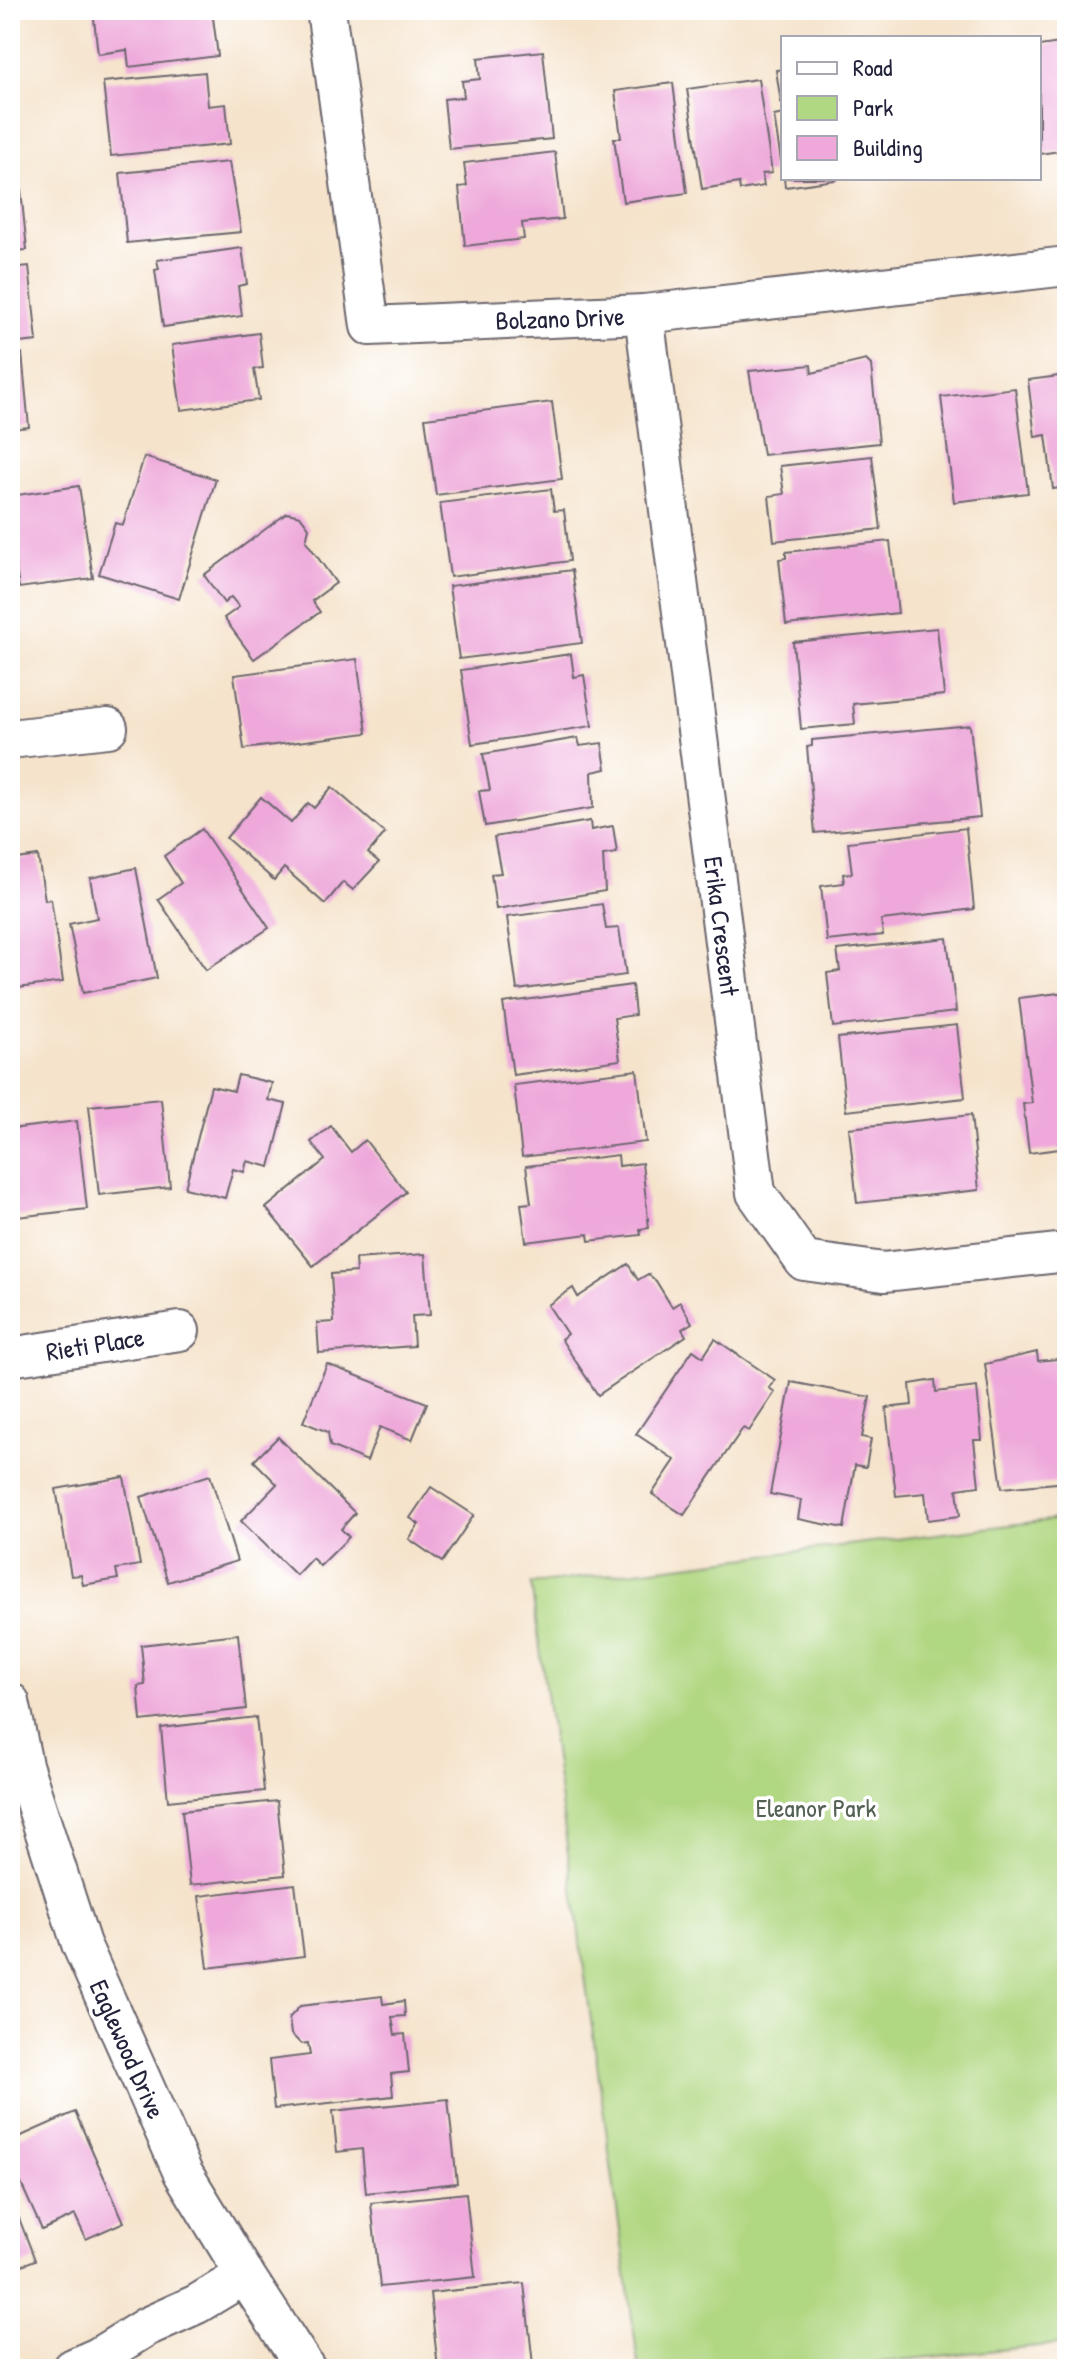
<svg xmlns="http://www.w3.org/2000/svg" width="1077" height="2379" viewBox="0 0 1077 2379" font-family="'Patrick Hand',sans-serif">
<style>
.green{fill:#b0d781;stroke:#697c5e;stroke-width:2}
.building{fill:#eea8da}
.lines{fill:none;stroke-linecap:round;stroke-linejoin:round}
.street-casing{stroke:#6c666d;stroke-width:42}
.street{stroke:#fff;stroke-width:38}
.labels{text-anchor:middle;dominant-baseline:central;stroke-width:7;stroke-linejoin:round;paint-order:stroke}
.street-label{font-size:26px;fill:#22223b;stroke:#fff}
.park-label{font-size:26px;fill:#546154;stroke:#fff}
</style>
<rect width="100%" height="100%" fill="#fff"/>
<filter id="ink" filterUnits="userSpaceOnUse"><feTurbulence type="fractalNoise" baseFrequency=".0125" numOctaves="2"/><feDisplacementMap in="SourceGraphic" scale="16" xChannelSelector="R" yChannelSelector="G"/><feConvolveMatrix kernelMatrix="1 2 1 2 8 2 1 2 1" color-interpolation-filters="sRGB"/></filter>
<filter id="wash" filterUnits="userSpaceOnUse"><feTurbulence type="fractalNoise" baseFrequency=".006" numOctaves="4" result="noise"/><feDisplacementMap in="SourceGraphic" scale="32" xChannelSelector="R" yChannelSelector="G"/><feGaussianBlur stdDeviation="1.8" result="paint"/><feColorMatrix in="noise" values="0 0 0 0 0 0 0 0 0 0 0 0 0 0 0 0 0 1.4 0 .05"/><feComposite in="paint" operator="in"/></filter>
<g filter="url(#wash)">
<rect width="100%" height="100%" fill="#f5e3cb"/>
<!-- green -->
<path class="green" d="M1067,1518V2343L813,2369H639L531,1584Z"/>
<g id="blocks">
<!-- building -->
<g class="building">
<path d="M93,10H212L218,56L129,67L127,50L98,54Z"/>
<path d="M1067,42V150L1039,154V46Z"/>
<path d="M543,51L552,139L449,149L444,99L464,97L462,81L480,79L478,58Z"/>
<path d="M783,69V103H781L776,70Z"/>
<path d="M205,72L208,106L226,104L230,144L111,156L103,82Z"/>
<path d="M758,79L772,173L762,174L764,186L740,190L739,183L702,189L687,89Z"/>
<path d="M673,83L687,193L623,202L614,138H621L615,91Z"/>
<path d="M783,114V161H781L774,116Z"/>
<path d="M10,140H12L15,168H10Z"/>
<path d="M555,152L563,219L522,223L524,239L465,246L459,187L467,186L464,163Z"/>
<path d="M229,162L241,232L127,243L120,173Z"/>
<path d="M784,178H836V180L785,187Z"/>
<path d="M20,180L27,250L10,251V181Z"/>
<path d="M242,248L247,284L238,286L242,316L163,327L155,270L159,269L157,260Z"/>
<path d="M29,266L37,341L10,344V268Z"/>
<path d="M259,333L263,368L254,369L259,400L181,410L172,345Z"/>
<path d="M22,353L29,427L10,429V354Z"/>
<path d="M866,360L871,365L879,443L763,455L749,371L811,365L812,373Z"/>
<path d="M1067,375V487L1053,489L1046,435L1035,437L1028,380Z"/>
<path d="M1015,388L1028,493L954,502L941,397Z"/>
<path d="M552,402L562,479L436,495L425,418Z"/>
<path d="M872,456L881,529L774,541L769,496L784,494L780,466Z"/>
<path d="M144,457L216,479L179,599L99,574L115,523L123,525Z"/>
<path d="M79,486L93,578L19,588L10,528V496Z"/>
<path d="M551,489L554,511L564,510L570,561L450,577L440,503Z"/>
<path d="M287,513L300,516L309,528L306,541L336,583L312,601L320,612L254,659L224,618L239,607L231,597L224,603L204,575Z"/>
<path d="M890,541L898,613L786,625L779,559L786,558V552Z"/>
<path d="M572,570L582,643L459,659L449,586Z"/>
<path d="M937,628L944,695L853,704L855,724L801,729L793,642Z"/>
<path d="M571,654L574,677L584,675L592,726L472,744L461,670Z"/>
<path d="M357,659L367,733L244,749L234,675Z"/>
<path d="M970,725L980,817L815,833L807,747L812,746V740Z"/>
<path d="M578,738L580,746L602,743L606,769L592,772L593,808L485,826L479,791L490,790L483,754Z"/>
<path d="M332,787L385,833L368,853L379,862L353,890L343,882L325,904L284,868L274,880L226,838L261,797L291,823L308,803L314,808Z"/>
<path d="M590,821L591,830L613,826L617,853L603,855L605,891L496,909L491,874L501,873L494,837Z"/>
<path d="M966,828L974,909L881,920L883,935L827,941L821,886L844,883L843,874L852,873L848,842Z"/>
<path d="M202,829L269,928L206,970L158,899L181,883L164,856Z"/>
<path d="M38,856L45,900L51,899L63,982L10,989V860Z"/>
<path d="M136,868L157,978L83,993L69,924L97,918L90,878Z"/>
<path d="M602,904L606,929L619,928L626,975L517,990L507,917Z"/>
<path d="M947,938L956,1012L833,1027L827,973L840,971L837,950Z"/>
<path d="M632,985L635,1015L614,1018L620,1060L513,1075L503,1003Z"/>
<path d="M1067,992V1148L1029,1153L1023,1104L1032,1103L1019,998Z"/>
<path d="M957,1025L965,1098L846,1111L838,1038Z"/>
<path d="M637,1070L646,1142L522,1157L514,1085Z"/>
<path d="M238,1075L272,1083L268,1100L286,1104L270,1167L247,1161L244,1172L233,1169L225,1198L185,1188L211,1086L234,1091Z"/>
<path d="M161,1099L170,1187L99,1195L89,1106Z"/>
<path d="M971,1115L979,1190L857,1203L849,1128Z"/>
<path d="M77,1121L87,1209L17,1217L10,1161V1129Z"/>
<path d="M331,1126L351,1152L365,1140L406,1192L313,1266L266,1208L325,1160L311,1142Z"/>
<path d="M618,1155L619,1166L642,1163L649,1228L640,1229L641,1235L589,1241L588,1234L526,1242L521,1204L531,1203L526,1166Z"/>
<path d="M425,1254L430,1315L412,1316L414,1346L319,1353L317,1323L334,1322L331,1274L356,1272L355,1259Z"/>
<path d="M628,1264L638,1280L648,1274L656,1281L672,1307L680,1302L692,1323L682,1329L686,1336L598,1395L561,1339L567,1334L548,1305L573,1288L578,1297Z"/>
<path d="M715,1339L775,1380L769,1388L775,1392L749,1431L743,1428L684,1515L652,1494L675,1460L636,1434L693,1350L703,1357Z"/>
<path d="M1037,1352L1038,1361L1067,1358V1482L1002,1488L985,1364Z"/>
<path d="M327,1364L427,1403L412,1440L380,1427L367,1461L330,1446L328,1432L303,1422Z"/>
<path d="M935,1380L936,1392L977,1387L982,1440H974L979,1486L957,1489L960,1516L928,1520L925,1493L896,1496L886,1408L912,1405L910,1384Z"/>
<path d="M791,1382L870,1397L862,1437L871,1439L866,1467L855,1465L844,1528L798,1519L801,1500L770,1494Z"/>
<path d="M278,1437L355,1513L341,1529L349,1537L320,1566L312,1558L296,1575L241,1521L277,1484L254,1461Z"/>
<path d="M210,1475L237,1561L168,1582L141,1497Z"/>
<path d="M124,1477L140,1565L116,1569L118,1579L83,1585L81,1575L71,1576L56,1489Z"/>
<path d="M431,1487L474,1515L442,1562L409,1539L419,1524L410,1518Z"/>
<path d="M238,1634L246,1709L141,1721L138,1686L145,1685L141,1645Z"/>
<path d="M256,1717L264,1791L168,1801L161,1728Z"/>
<path d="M277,1801L285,1875L190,1885L182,1811Z"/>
<path d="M295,1884L304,1956L208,1968L199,1896Z"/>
<path d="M382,1996L383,2004L404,2001L405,2016L392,2017L395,2035L405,2034L409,2072L391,2074L393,2096L274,2109L269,2060L310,2055L308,2043L301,2044L291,2034L289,2018L300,2006Z"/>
<path d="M448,2099L457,2183L366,2193L362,2149L337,2152L333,2111Z"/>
<path d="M75,2112L124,2222L86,2239L75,2215L42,2230L10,2159V2141Z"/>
<path d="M466,2193L475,2277L380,2287L371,2203Z"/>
<path d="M17,2213L35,2260L10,2270V2215Z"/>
<path d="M524,2283L533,2365L492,2369H438L430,2293Z"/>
</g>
</g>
</g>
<g filter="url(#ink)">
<use href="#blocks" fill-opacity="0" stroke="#6c666d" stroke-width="2"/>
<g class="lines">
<defs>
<g id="street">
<path d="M326,10L370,326L644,314L1067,266"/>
<path d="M644,314L756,1193L804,1261L884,1272L1067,1252"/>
<path d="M10,739L108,728"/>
<path d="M10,1357L180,1331"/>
<path d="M10,1702L23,1765L81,1944L183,2173L245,2275L306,2369"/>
<path d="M71,2369L98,2357L146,2327L197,2304L245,2275"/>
</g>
</defs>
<!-- street casing -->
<use href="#street" class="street-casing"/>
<!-- street -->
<use href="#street" class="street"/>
</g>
</g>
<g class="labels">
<!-- street labels -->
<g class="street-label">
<text transform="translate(560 318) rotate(-2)">Bolzano Drive</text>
<text transform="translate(722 926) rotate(83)">Erika Crescent</text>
<text transform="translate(95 1344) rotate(-9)">Rieti Place</text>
<text transform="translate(128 2049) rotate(66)">Eaglewood Drive</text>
</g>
<!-- park labels -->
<g class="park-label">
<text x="816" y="1807">Eleanor Park</text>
</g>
</g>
<!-- margin -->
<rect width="1077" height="2379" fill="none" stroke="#fff" stroke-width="40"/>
<!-- legend -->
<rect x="781" y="36" width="260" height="144" fill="#ffffff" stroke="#a7a7b1" stroke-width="2"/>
<rect x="797" y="62" width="40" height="12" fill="#ffffff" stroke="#a7a7b1" stroke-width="2"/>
<text x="853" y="76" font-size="24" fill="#22223b">Road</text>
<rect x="797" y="96" width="40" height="24" fill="#b0d781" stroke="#a7a7b1" stroke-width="2"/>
<text x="853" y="116" font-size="24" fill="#22223b">Park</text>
<rect x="797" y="136" width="40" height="24" fill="#eea8da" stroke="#a7a7b1" stroke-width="2"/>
<text x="853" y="156" font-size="24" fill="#22223b">Building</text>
</svg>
